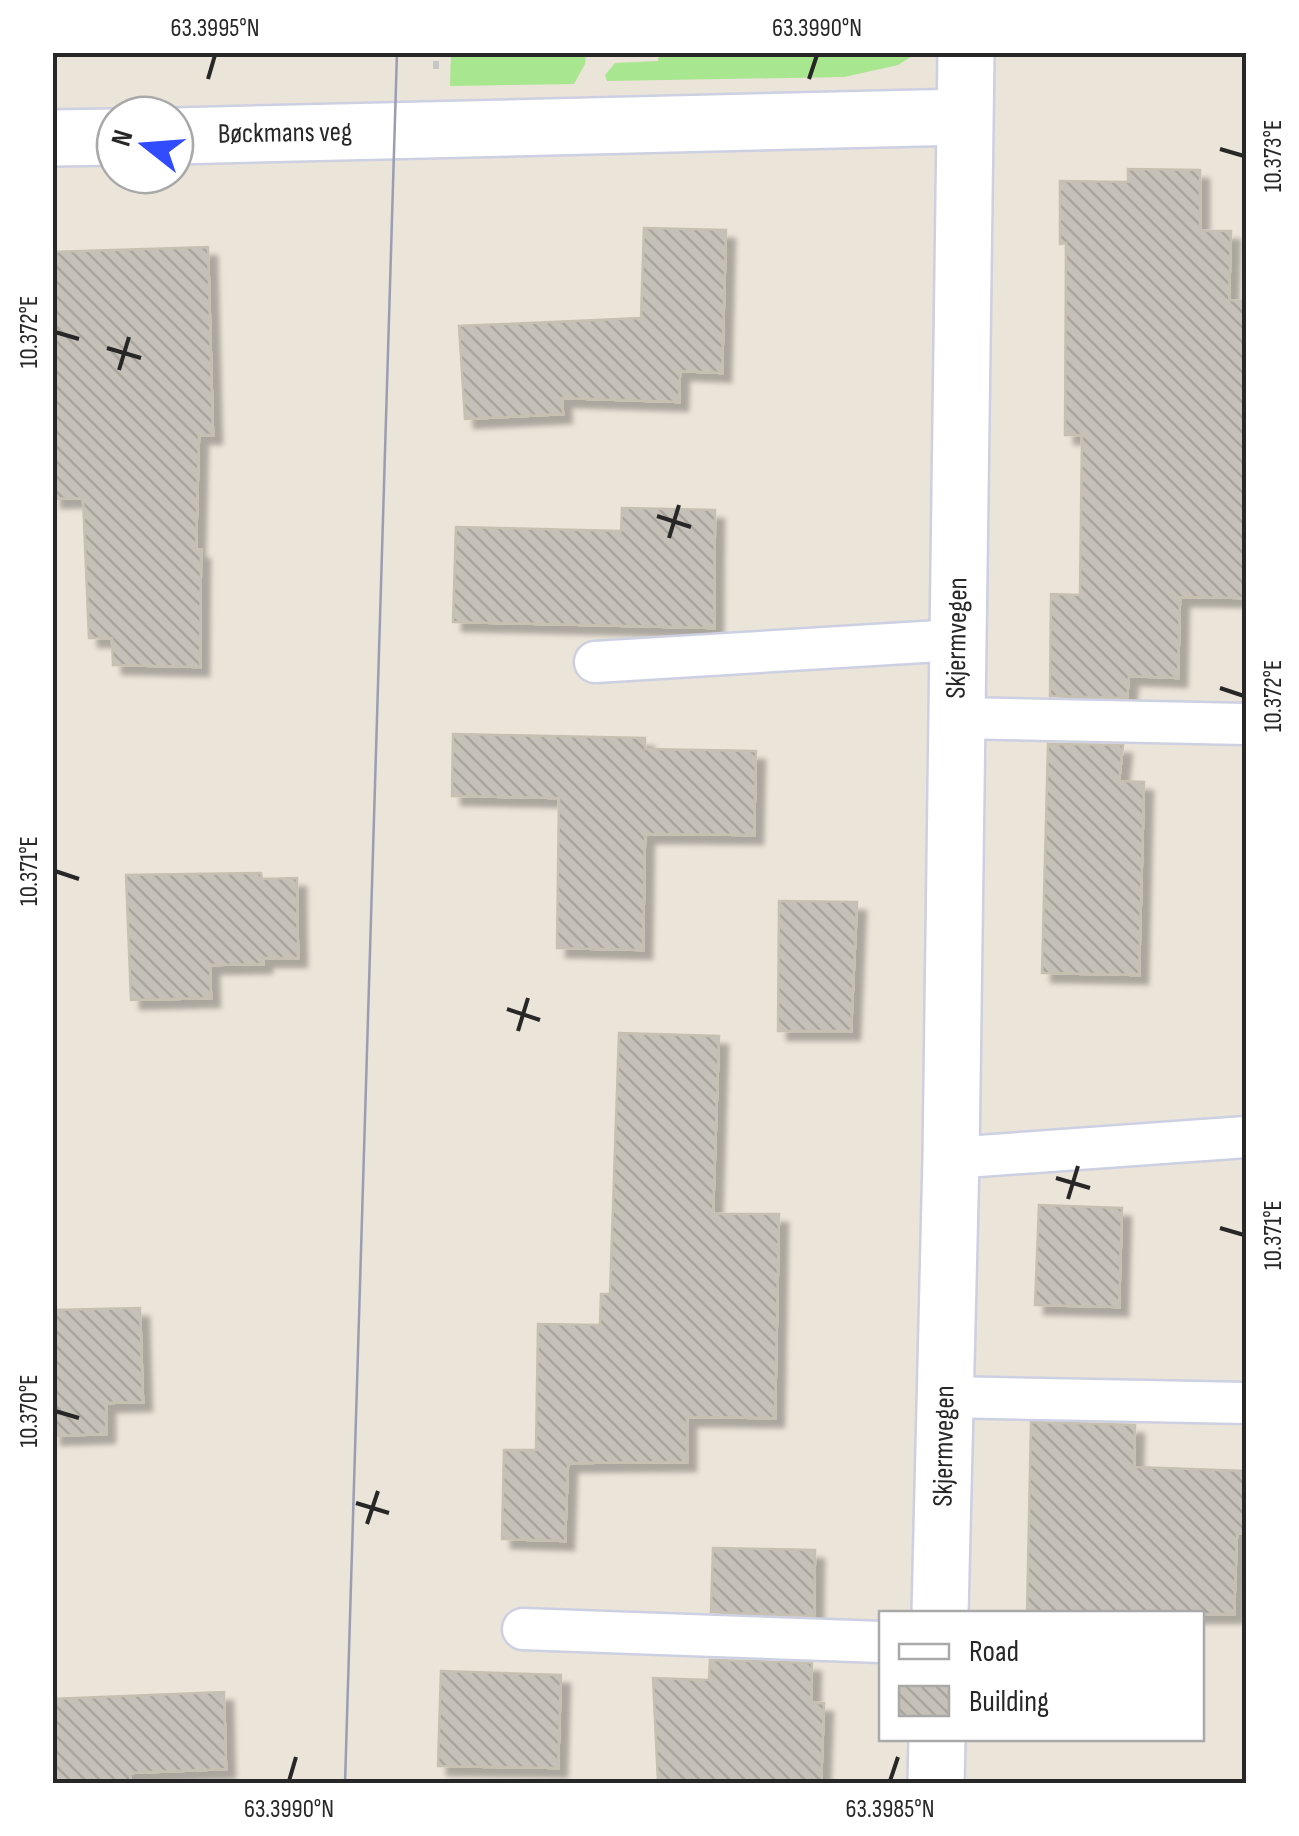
<svg xmlns="http://www.w3.org/2000/svg" width="1299" height="1836" viewBox="0 0 1299 1836" font-family="'Sofia Sans Condensed',sans-serif">
<style>
.grass{fill:#a8e690}
.building{fill:url(#building-back-hatch);stroke:#c6c0b2;stroke-width:2.5;filter:url(#shadow)}
.lines{fill:none;stroke-linecap:round;stroke-linejoin:round}
.lane-casing{stroke:#cdd0e2;stroke-width:45}
.street-casing{stroke:#cdd0e2;stroke-width:60}
.path{stroke:#c7c7c7;stroke-width:6;stroke-dasharray:8 5;stroke-linecap:butt}
.lane{stroke:#fff;stroke-width:40}
.street{stroke:#fff;stroke-width:55}
.tram{stroke:#9b9db3;stroke-width:2.5}
.ticks{fill:none;stroke:#272727;stroke-width:4}
.labels{text-anchor:middle;dominant-baseline:central;stroke-width:8;stroke-linejoin:round;paint-order:stroke}
.street-label{font-size:28px;fill:#272727;stroke:#fff}
.neatline{fill:none;stroke:#272727;stroke-width:4}
.ticks-label{font-size:25px;text-anchor:middle;fill:#272727}
</style>
<defs>
<pattern id="building-back-hatch" width="6" height="6" patternUnits="userSpaceOnUse" patternTransform="scale(2.5)"><rect width="6" height="6" fill="#c6c1b8"/><path d="M-1 5l2 2M0 0l6 6M5-1l2 2" fill="none" stroke="#aaa69e"/></pattern>
<filter id="shadow"><feDropShadow dx="9" dy="9" stdDeviation="2.5" flood-color="#0004"/></filter>
</defs>
<rect width="100%" height="100%" fill="#ebe4d8"/>
<!-- grass -->
<g class="grass">
<path d="M451,53V52L586,53L585,64L574,84L450,86Z"/>
<path d="M659,53V52L917,53L898,65L844,77L607,81L605,75L615,63L658,61Z"/>
</g>
<!-- building -->
<g class="building">
<path d="M1128,169L1200,170V231H1231L1229,300L1246,301V598L1180,597L1178,678L1129,676L1127,698L1050,696L1051,594L1080,595L1082,435H1065L1066,243L1060,244V181L1128,182Z"/>
<path d="M644,228L726,230L722,373L680,371L679,402L562,398L563,414L465,419L459,326L641,318Z"/>
<path d="M208,247L213,435H199L196,550H201L200,667L113,665L112,638H89L83,498L52,499V252Z"/>
<path d="M622,508L715,510L714,628L453,622L456,527L621,531Z"/>
<path d="M453,734L645,738V749L756,751L754,835L645,834L643,950L557,948L559,798L452,796Z"/>
<path d="M1048,744L1123,745L1119,781L1144,782L1139,975L1042,973Z"/>
<path d="M261,873L262,879L297,878L298,958H263V964L210,965L211,998L131,1000L126,875Z"/>
<path d="M779,901L857,902L851,1031H778Z"/>
<path d="M619,1033L719,1036L713,1214H779L775,1418L687,1417V1462L568,1463L565,1541L502,1539L504,1450H536L538,1324L600,1325L601,1294H610Z"/>
<path d="M1039,1205L1122,1208L1119,1307L1035,1305Z"/>
<path d="M140,1308L143,1402L106,1403V1434L52,1436V1310Z"/>
<path d="M1031,1422L1135,1425L1134,1467L1246,1471V1533H1237L1234,1614H1027Z"/>
<path d="M713,1548L815,1550L814,1616L711,1612Z"/>
<path d="M710,1660L812,1663L811,1703H824L821,1784L658,1782L653,1678L709,1680Z"/>
<path d="M441,1671L561,1675L558,1768L438,1766Z"/>
<path d="M224,1692L226,1769L130,1773L131,1784H52V1699Z"/>
</g>
<g class="lines">
<defs>
<g id="lane">
<path d="M595,662L956,640"/>
<path d="M956,718L1246,724"/>
<path d="M951,1158L1246,1137"/>
<path d="M945,1397L1246,1403"/>
<path d="M523,1629L882,1642"/>
</g>
<g id="street">
<path d="M175,136L964,117"/>
<path d="M52,138L115,137"/>
<path d="M940,1614L951,1158L966,52"/>
<path d="M936,1784L937,1738"/>
</g>
</defs>
<!-- lane casing -->
<use href="#lane" class="lane-casing"/>
<!-- street casing -->
<use href="#street" class="street-casing"/>
<!-- path -->
<path class="path" d="M436,69V52"/>
<!-- lane -->
<use href="#lane" class="lane"/>
<!-- street -->
<use href="#street" class="street"/>
<!-- tram -->
<path class="tram" d="M345,1784L397,52"/>
</g>
<!-- ticks -->
<path class="ticks" d="M208,79L215,55M809,79L817,55M1220,149L1244,156M55,332L79,339M107,348L141,358M119,370L129,337M657,516L691,527M669,538L679,505M1220,688L1244,696M55,871L79,879M507,1009L540,1020M518,1031L528,998M1056,1178L1090,1188M1068,1199L1078,1166M1220,1228L1244,1235M55,1411L79,1418M356,1503L389,1513M367,1524L378,1491M289,1781L296,1757M890,1781L898,1757"/>
<g class="labels">
<!-- street labels -->
<g class="street-label">
<text transform="translate(285 133) rotate(-1)">Bøckmans veg</text>
<text transform="translate(957 638) rotate(-89)">Skjermvegen</text>
<text transform="translate(944 1446) rotate(-89)">Skjermvegen</text>
</g>
</g>
<!-- border -->
<rect width="1299" height="1836" fill="none" stroke="#ffffff" stroke-width="110"/>
<!-- legend -->
<rect x="879" y="1611" width="325" height="130" fill="#ffffff" stroke="#a9a9a9" stroke-width="2.5"/>
<rect x="899" y="1644" width="50" height="15" fill="#ffffff" stroke="#a9a9a9" stroke-width="2.5"/>
<text x="969" y="1661" font-size="30" fill="#272727">Road</text>
<rect x="899" y="1686" width="50" height="30" fill="url(#building-back-hatch)" stroke="#a9a9a9" stroke-width="2.5"/>
<text x="969" y="1711" font-size="30" fill="#272727">Building</text>
<!-- north arrow -->
<g transform="translate(145 145) rotate(287)"><circle r="48" fill="#ffffff" stroke="#a9a9a9" stroke-width="2.5"/>
<path d="M0-8L18 38L0 25L-18 38Z" fill="#314bff"/>
<text y="-15" font-size="28" font-weight="bold" text-anchor="middle" fill="#272727">N</text>
</g>
<rect x="55" y="55" width="1189" height="1726" class="neatline"/>
<g class="ticks-label">
<text x="215" y="36">63.3995°N</text>
<text x="817" y="36">63.3990°N</text>
<text transform="translate(1272 156) rotate(-90)" y="9">10.373°E</text>
<text transform="translate(28 332) rotate(-90)" y="9">10.372°E</text>
<text transform="translate(1272 696) rotate(-90)" y="9">10.372°E</text>
<text transform="translate(28 871) rotate(-90)" y="9">10.371°E</text>
<text transform="translate(1272 1235) rotate(-90)" y="9">10.371°E</text>
<text transform="translate(28 1411) rotate(-90)" y="9">10.370°E</text>
<text x="289" y="1817">63.3990°N</text>
<text x="890" y="1817">63.3985°N</text>
</g>
</svg>
